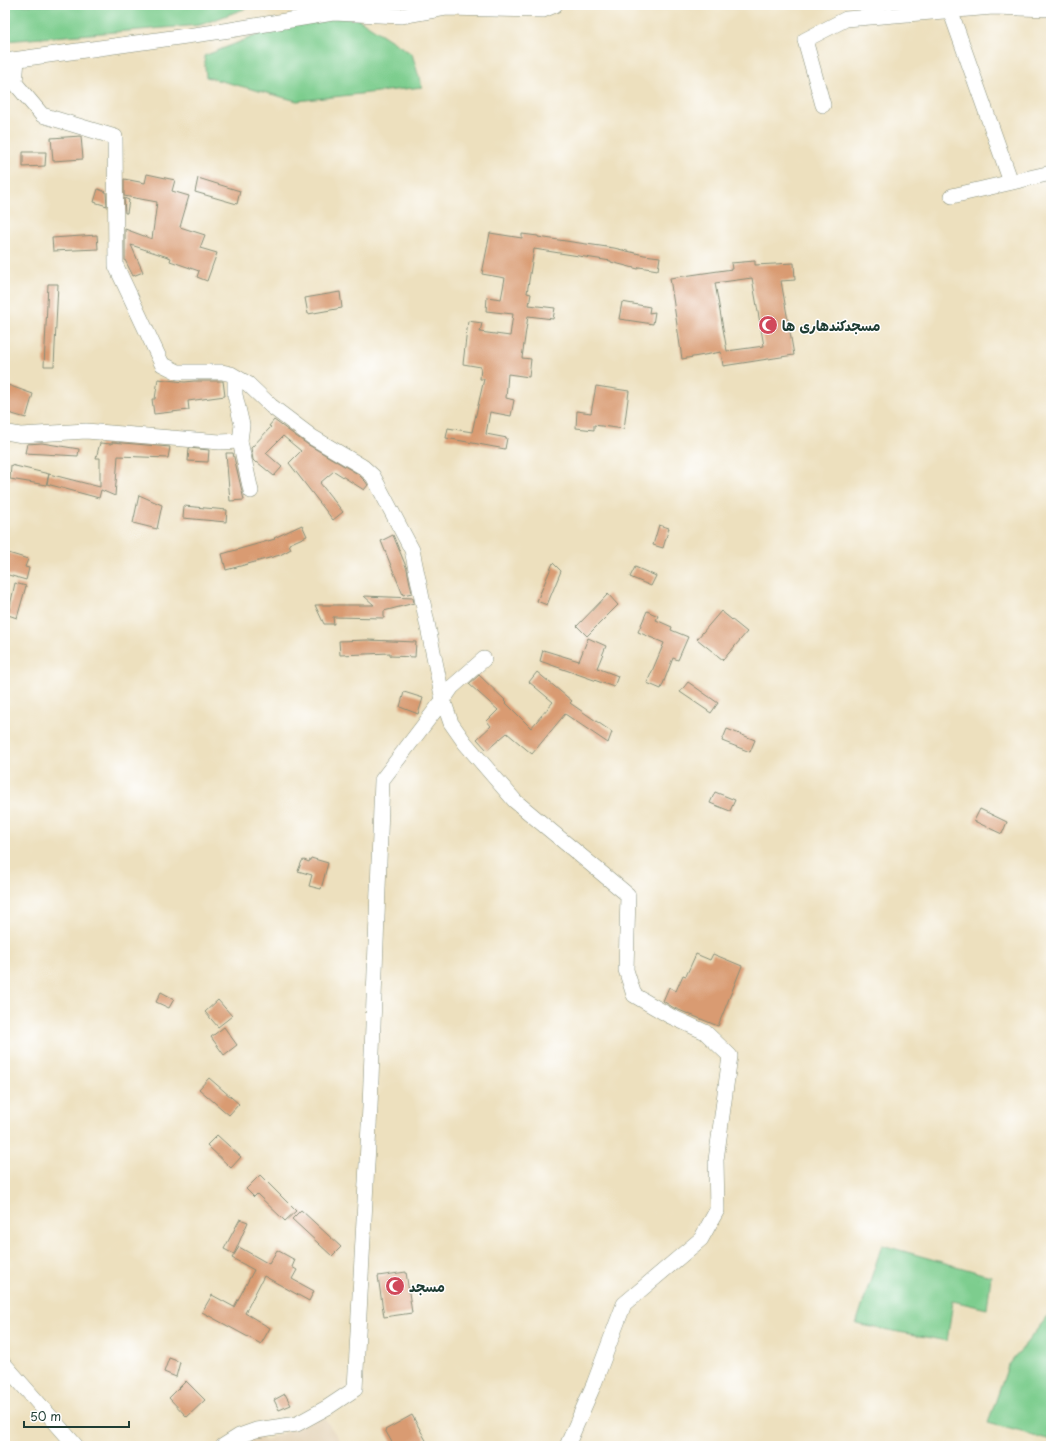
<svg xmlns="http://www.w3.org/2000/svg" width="1056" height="1451" viewBox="0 0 1056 1451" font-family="'Playpen Sans','Playpen Sans Arabic',sans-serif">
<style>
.built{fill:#e3d2b5}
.green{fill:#7dcd8e;stroke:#4e8561}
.building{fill:#d99b72;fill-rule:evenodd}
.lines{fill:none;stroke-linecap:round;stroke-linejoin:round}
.minor-casing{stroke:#868e79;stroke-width:16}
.minor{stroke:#fff;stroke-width:15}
.labels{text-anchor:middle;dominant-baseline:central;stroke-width:3;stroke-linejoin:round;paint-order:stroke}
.poi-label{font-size:14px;font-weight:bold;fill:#1f3d34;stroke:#fff;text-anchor:start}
</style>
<rect width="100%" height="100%" fill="#fff"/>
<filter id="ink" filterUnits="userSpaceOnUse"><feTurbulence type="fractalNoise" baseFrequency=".025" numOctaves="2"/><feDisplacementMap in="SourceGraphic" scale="8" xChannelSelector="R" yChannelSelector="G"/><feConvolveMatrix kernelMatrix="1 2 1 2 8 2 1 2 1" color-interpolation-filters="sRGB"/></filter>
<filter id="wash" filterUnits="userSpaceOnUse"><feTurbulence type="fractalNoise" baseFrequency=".012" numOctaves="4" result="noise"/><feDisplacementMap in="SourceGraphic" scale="16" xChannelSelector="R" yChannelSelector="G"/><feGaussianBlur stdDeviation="0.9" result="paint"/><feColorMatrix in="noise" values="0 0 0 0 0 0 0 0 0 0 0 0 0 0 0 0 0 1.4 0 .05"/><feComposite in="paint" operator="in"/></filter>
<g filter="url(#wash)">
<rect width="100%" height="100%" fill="#ede0be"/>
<!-- built -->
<path class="built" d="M323,1416L344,1446H223L253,1426L264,1441Z"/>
<!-- green -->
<g class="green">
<path d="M5,5H255L200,25L5,41Z"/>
<path d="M349,13L412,54L422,87L297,101L206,77L204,56L301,18Z"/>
<path d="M882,1245L991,1276L987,1309L953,1301L947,1341L856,1324Z"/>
<path d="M1051,1312V1440L988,1423L1008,1366Z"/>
</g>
<g id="blocks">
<!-- building -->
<g class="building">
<path d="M81,136L83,159L53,161L51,138Z"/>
<path d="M23,152H46L45,166L23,167Z"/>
<path d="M147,174L175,180L172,191L189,196L180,227L205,235L200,248L217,253L207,281L197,277L199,271L170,261L171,258L131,245L143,272L133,276L125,260V229L152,239L157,202L124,196V179L145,183Z"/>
<path d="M198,178L240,191L237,204L195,192Z"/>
<path d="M98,189L106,192L107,206L94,202Z"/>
<path d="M124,198L129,200L127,213H125Z"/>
<path d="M490,233L522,238V234L538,236V237L614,248L644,255L660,257L658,270L639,267L638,269L611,262V261L534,249L527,293L531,294L529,305L555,308L553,319L528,316L522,358L531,359L529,377L508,374L506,398L514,400L511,416L490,412L486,434L507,438L505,449L446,438L448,428L472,432L484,379H480L481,367L463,364L468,321L482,323L480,332L510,336L513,314L486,311L487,297L501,299L505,278L482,274Z"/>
<path d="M97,235L98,249L53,251L52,238Z"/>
<path d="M755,261V265L794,263L795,280L781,281L794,355L723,366L721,352L682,359L670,278L732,269L731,263ZM752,278L764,346L727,351L715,283Z"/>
<path d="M48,284H58L54,366H44Z"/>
<path d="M340,292L342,308L308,314L305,298Z"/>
<path d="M622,302L650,307L649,313L655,312L653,324L619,319Z"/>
<path d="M158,379L185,382L194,381H223L225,396L188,401L189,410L154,414L152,399H155Z"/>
<path d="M5,384L33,394L26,418L5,412Z"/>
<path d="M596,386L629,391L624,429L594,425V430L576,428L577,411L591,413Z"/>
<path d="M274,420L307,444L358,474L366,482L368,485L364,490L334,471L320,483L343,512L333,520L289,463L301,451L283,436L266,453L282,467L274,476L257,462L256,463L253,460L251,448L271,427L269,426Z"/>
<path d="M112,442L170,447L168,458L118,456L115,496L101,490L99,498L47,484L49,474L100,487V458H96L100,443L112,444Z"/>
<path d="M42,443L79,449L78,456L25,453L27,444Z"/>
<path d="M189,448L209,450L208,462L188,461Z"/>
<path d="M226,453H233L244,500L230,501Z"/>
<path d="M11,465L49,474L46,485L10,479Z"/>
<path d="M139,495L162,505L157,529L133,523Z"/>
<path d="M184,506L227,510L226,522L183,518Z"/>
<path d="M302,525L307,536L289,544L291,549L280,555L226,570L222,554L275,539L274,538Z"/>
<path d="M659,525L669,528L663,548L653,545Z"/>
<path d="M393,535L407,569L412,593L403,595L381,541Z"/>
<path d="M5,552L28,559L25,567L29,568L26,580L5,574Z"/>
<path d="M553,563L561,571L547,605L537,601Z"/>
<path d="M635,567L656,576L651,586L630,577Z"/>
<path d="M15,583L26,586L17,618L8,615Z"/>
<path d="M608,594L618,605L587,636L577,626Z"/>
<path d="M364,596L413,598L414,603L384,611V618L333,617L334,624H324L315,605H374Z"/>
<path d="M647,611L658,616L656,620L672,627L671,630L688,637L678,660L673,658L661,689L647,683L664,643L638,632Z"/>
<path d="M721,611L747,632L723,660L697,639Z"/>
<path d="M588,638L606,646L597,668L618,676L614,687L540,661L543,650L579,661Z"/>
<path d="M368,640L416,642L415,657L390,656V653L340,655L339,641Z"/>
<path d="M537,672L572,701L570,703L612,732L608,743L565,714L532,754L507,733L487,750L477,739L491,726L487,721L498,710L469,684L479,675L505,700L504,701L531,728L553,702L529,682Z"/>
<path d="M688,682L718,703L711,713L680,692Z"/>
<path d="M404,692L423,698L418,714L400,707Z"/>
<path d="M727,729L755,740L750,752L722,741Z"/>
<path d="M715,792L735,800L730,811L710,803Z"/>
<path d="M980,809L1007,822L1002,834L974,821Z"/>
<path d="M311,858L328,863L321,889L309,886L312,875L298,871L302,861L304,860L309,862Z"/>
<path d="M696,954L710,960L713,954L742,966L718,1026L674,1008L663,1001L669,987L676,991L683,975L686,976Z"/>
<path d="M161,992L174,999L169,1008L156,1002Z"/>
<path d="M218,1000L232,1016L218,1027L205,1012Z"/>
<path d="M224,1027L237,1045L224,1055L211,1037Z"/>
<path d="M209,1078L239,1104L229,1115L199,1089Z"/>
<path d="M217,1135L241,1157L231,1168L207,1145Z"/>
<path d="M260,1175L296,1211L285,1221L257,1194L254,1197L246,1189Z"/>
<path d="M301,1210L341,1247L332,1256L292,1219Z"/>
<path d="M240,1219L248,1222L234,1254L224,1249Z"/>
<path d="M239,1247L269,1264L277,1250L295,1260L292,1267L297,1270L292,1279L314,1291L309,1301L264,1276L245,1313L270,1328L261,1344L202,1312L212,1295L234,1307L254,1270L232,1258Z"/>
<path d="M406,1272L412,1313L384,1317L378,1276Z"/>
<path d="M169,1358L180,1362L176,1377L164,1372Z"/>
<path d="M186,1381L205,1400L187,1417L169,1398Z"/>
<path d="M285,1394L291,1405L279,1410L274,1400Z"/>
<path d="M412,1415L429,1446H394L385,1430Z"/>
</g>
</g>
</g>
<g filter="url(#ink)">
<use href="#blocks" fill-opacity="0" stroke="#868e79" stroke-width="1"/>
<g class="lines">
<defs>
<g id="minor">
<path d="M950,10L1011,182"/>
<path d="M17,60L15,83L42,115L115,137L116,266L162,364L178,372H222L231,374L248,384L271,406L312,437L363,467L373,476L412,550L443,700L451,723L465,743L515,801L628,895L626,970L634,995L670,1016L705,1032L730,1056L716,1160L717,1210L701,1239L624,1304L594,1384L567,1446"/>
<path d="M5,61L230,30L333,13L401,16L446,8L543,10L555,5"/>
<path d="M823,105L805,40L846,19L993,7L1051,9"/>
<path d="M952,196L1051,173"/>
<path d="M235,377V395L242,425L240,441L251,491"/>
<path d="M5,432L21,435L86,431L220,442L240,441"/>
<path d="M5,1365L76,1446"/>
<path d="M223,1446L239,1436L256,1430L297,1424L328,1407L355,1389L370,1107L382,780L443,700L452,687L484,659"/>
</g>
</defs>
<!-- minor casing -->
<use href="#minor" class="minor-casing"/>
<!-- minor -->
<use href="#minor" class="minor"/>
</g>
</g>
<!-- icons -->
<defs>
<symbol id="mosque-disc" viewBox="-11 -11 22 22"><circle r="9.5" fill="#d1495b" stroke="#fff"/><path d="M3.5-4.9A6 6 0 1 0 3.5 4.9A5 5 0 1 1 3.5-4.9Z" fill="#fff"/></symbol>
</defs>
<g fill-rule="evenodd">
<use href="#mosque-disc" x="757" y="314" width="22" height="22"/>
<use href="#mosque-disc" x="384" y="1275" width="22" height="22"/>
</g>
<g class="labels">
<!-- poi labels -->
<g class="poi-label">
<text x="782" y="325">مسجدکندهاری ها</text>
<text x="409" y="1286">مسجد</text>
</g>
</g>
<!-- margin -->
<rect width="1056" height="1451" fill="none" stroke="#fff" stroke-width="20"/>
<!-- scale -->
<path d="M24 1421v6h105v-6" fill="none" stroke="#1f3d34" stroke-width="2"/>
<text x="30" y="1421" font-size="12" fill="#1f3d34" stroke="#ffffff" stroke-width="3" paint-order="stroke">50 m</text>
</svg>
